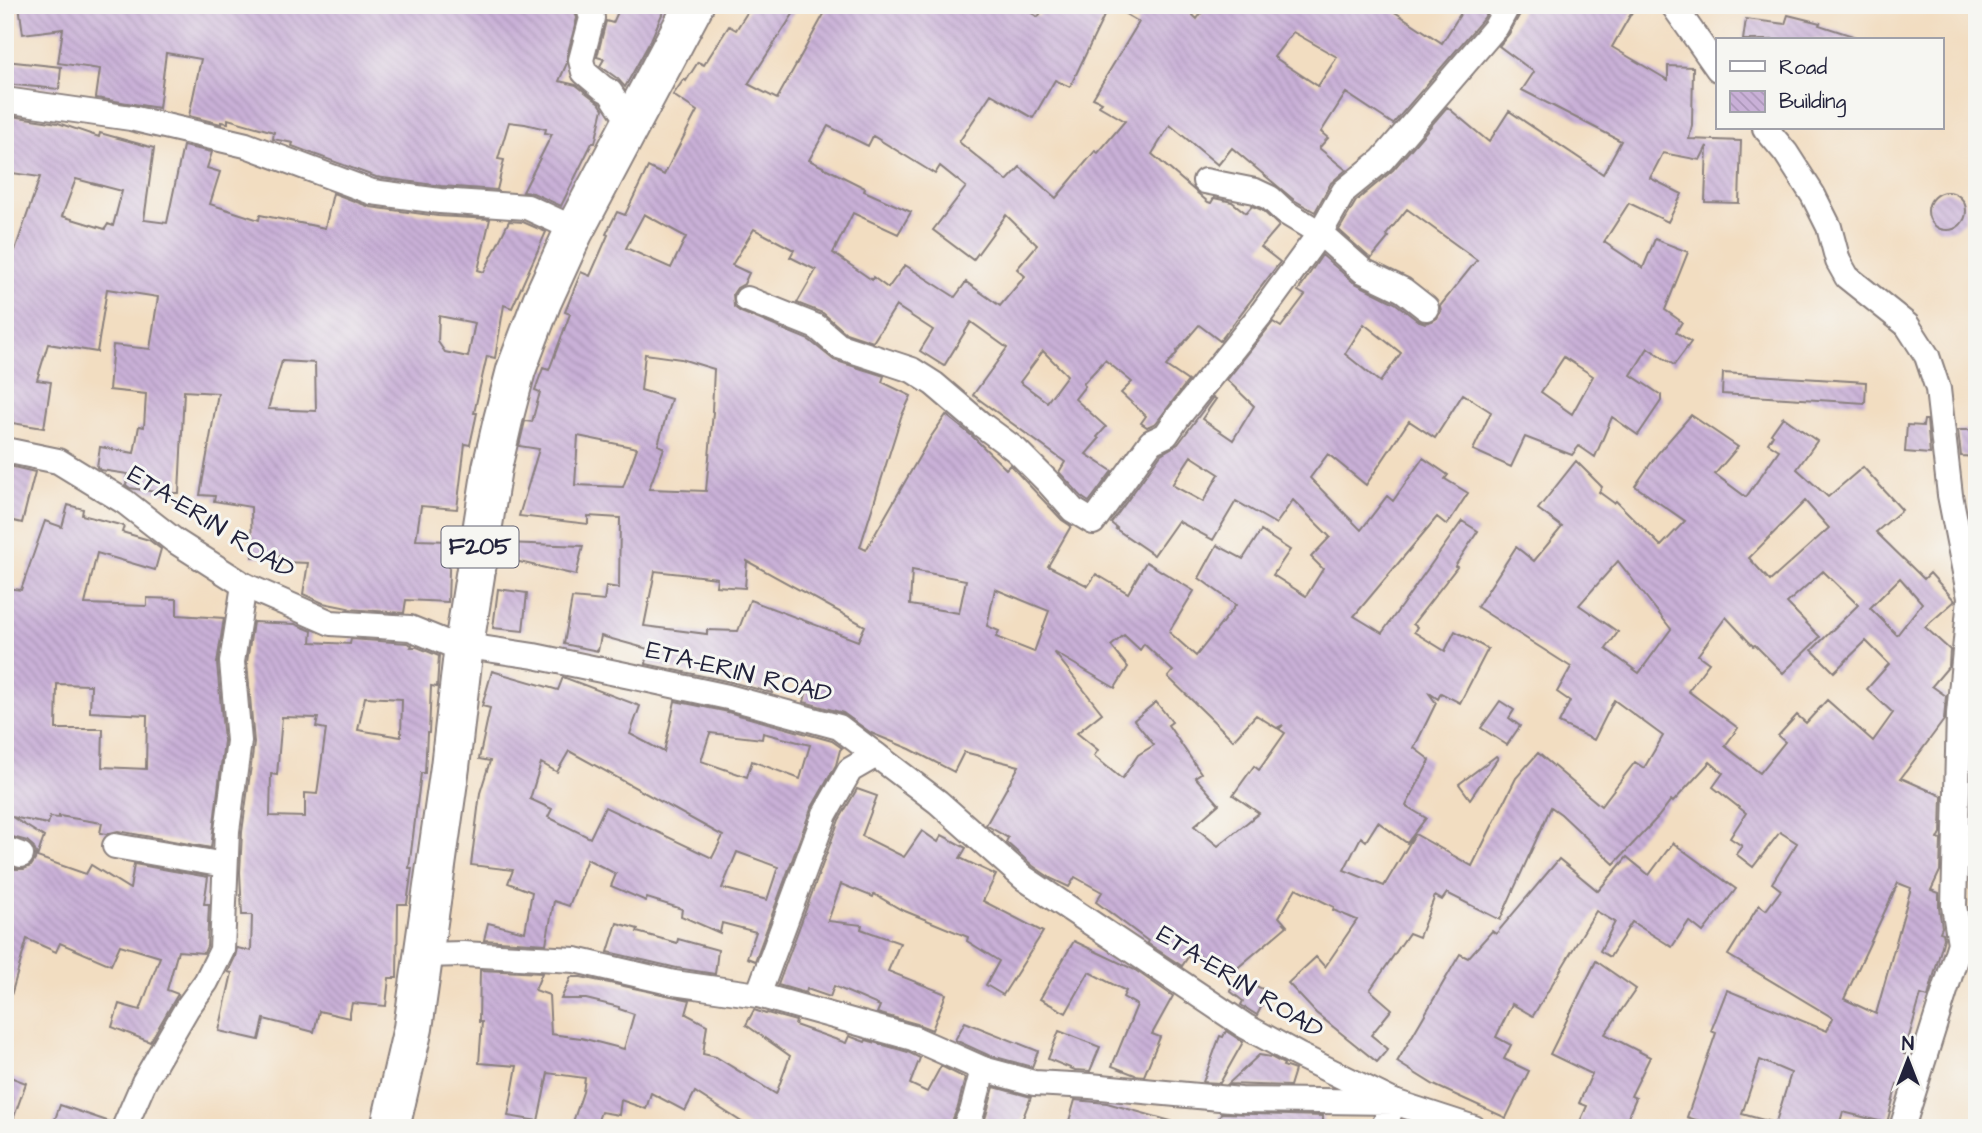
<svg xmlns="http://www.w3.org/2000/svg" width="1982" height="1133" viewBox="0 0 1982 1133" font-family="'Architects Daughter',sans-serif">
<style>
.building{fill:url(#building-back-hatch);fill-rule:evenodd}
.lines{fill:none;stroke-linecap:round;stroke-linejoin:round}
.minor-casing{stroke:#8a807e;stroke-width:28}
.primary-casing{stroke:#8a807e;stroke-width:42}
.minor{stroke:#fff;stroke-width:24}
.primary{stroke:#fff;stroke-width:38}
.labels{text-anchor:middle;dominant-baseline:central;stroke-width:6;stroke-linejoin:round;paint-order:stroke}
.shield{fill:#f6f6f2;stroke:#626272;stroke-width:2}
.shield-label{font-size:24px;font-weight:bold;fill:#22223b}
.street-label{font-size:26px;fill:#22223b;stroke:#f6f6f2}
</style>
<defs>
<pattern id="building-back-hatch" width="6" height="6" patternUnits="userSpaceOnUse" patternTransform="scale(1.75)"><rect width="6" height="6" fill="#c9b0d7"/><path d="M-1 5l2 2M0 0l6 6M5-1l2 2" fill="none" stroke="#ac97b9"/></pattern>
</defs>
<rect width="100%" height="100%" fill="#f6f6f2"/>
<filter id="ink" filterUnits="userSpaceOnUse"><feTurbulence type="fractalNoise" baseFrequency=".0143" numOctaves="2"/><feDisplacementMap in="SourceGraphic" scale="14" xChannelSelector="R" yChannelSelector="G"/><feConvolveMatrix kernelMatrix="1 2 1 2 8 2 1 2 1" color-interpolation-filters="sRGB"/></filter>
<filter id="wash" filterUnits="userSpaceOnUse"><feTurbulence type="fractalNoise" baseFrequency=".00686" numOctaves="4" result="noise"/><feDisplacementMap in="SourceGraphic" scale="28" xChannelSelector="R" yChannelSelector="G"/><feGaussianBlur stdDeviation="1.57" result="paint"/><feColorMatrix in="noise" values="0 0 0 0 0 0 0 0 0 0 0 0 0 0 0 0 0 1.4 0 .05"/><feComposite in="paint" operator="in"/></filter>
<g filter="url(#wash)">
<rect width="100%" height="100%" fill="#f2ddc1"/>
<g id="blocks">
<!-- building -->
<g class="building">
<path d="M19,5H171L208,11L209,5H563L574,9L577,18L567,56V63L559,81L576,85L599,103L603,109L595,143H592L561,206L533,193L523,192L552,134L545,133L546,129L525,124L509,122L498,159L504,160L497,190L441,186L376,177L292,146L293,143L273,139L274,132L228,119V123L221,122V124L189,116L201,59L166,53L159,108L96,98L100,69L58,63L63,29L23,34Z"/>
<path d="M621,5H666L651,40L625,87L618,79L600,66L604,59L597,57L606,21L613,23Z"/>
<path d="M752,5H799L748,84L777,99L829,5H1018L1038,17L1046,5H1088L1105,14L1070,87L1055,80L1033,118L991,94L959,142L1007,181L1020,167L1056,198L1095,151L1098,153L1125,121L1099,106L1102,102L1093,98L1139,22L1110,5H1182L1197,19L1207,5H1384L1442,43L1466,5H1491L1484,18L1393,124L1346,93L1321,132L1328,138L1319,148L1346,170L1331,183L1315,212L1294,200L1232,148L1218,165L1170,125L1152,154L1208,202L1211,203L1214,198L1232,202L1246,213L1252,206L1262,210L1279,226L1261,247L1280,262L1220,341L1199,325L1176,352L1177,353L1166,366L1188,381L1156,423L1147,427L1141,423L1146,416L1121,393L1132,382L1105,360L1083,384L1085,386L1075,399L1106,427L1097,437L1099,439L1086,454L1112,471L1089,502L1083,498L1059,472L1065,462L973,395L1007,348L971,322L944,366L920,351L933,330L896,306L873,342L846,333L823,313L797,303L816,270L790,257L794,250L754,229L732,265L749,273L744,284L737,288L733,294L734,307L741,312L809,340L834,360L884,376L882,382L911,396L901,417L860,547L866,550L930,438L946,415L972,436L1006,469L1010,465L1062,520L1071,526L1048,566L1088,586L1096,574L1128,593L1146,562L1194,591L1169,632L1196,656L1236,605L1199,578L1217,545L1243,559L1261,531L1290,550L1273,575L1306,596L1323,569L1311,557L1330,537L1293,500L1276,524L1236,501L1213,540L1178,521L1154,555L1116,529L1117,528L1111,523L1161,454L1178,444L1213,397L1216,399L1202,419L1233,440L1254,406L1227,380L1273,322L1281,327L1305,295L1298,291L1322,255L1353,282L1395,303L1417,320L1425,323L1432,321L1437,318L1441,311L1440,306L1477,260L1407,209L1386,235L1389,237L1371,259L1339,230L1356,201L1393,170L1447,107L1489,142L1509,111L1603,174L1621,141L1522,90L1534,72L1499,46L1509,34L1521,12L1523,5H1636L1612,47L1668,80V66L1693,67L1692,125L1689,139L1741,141L1739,203L1705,202L1707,146L1700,160L1663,153L1650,178L1682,194L1668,222L1629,203L1604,242L1643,268L1655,239L1688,252L1665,310L1682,322L1676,332L1691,342L1674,365L1648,348L1631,375L1661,395V401L1638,435L1612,417L1595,457L1579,446L1572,455L1525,437L1511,467L1473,450L1491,412L1463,394L1435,438L1409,421L1366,485L1328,454L1310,478L1361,530L1387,496L1393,501L1423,458L1448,475L1445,479L1468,493L1447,525L1437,517L1354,616L1382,633L1462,521L1478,531L1455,566L1457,567L1413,624L1417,627L1414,632L1445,651L1455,631L1488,649L1460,703L1441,693L1438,699L1428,692L1436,703L1414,748L1430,760L1406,806L1426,818L1407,843L1378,822L1366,841L1361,837L1344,870L1384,886L1415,834L1472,866L1516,778L1538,753L1601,806L1635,762L1644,768L1663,736L1614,700L1594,740L1559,723L1570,701L1557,692L1571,667L1477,607L1516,547L1534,561L1562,527L1538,509L1576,461L1602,487L1599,492L1614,503L1616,501L1661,546L1685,521L1635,486L1658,453L1691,415L1738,447L1715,474L1746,497L1779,450L1768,443L1773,435L1771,434L1783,417L1817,441L1797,469L1828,497L1863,467L1902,510L1876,532L1924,579L1930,573L1955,601L1925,627L1950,650L1949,666L1932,686L1946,696L1944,720L1901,778L1942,796L1941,833L1938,839L1941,840L1940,871L1931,890L1939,893V908L1942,927L1940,932L1943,933L1944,938L1928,997L1921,995L1904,1054L1908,1055L1899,1085L1897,1084L1887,1123L1843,1112L1838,1128H1720L1687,1117L1716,1033L1711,1031L1727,990L1827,1031L1833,1018L1728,955L1759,905L1766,910L1781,890L1772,883L1797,843L1780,832L1753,867L1736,854L1742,846L1730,838L1746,813L1713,787L1723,773L1710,762L1673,802L1671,800L1658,817L1614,864L1561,814L1551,807L1500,920L1447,893L1442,900L1435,896L1419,937L1409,933L1370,990L1392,1009L1371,1035L1388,1049L1377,1062L1316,1013L1288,983L1316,957L1325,967L1357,920L1333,910L1334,907L1296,888L1279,917L1287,926L1228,976L1192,951L1182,966L1147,943L1148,941L1096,902L1102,892L1075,877L1069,887L1052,879L1033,866L1006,842L1008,838L986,825L1019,766L964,752L954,772L910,749L871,733L843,713L804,702L808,684L774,674L772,693L731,682L646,664L648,649L601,636L598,651L564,644L572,598L604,601L606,586L619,588L620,518L588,516V524L519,516L539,449L519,446L525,421L532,422L540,392L535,390L543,368L549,370L570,314L565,312L581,272L590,276L608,235L606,234L617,212L625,215L648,167L664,175L697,111L673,95L684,79L686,81L698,62L704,65L729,26L736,30ZM1293,32L1337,57L1318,86L1274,57ZM828,126L868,146L873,136L935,174L940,166L966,187L933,230L973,260L1006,215L1037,245L1017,269L1025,276L1000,306L966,282L955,297L905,265L888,288L873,277L872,280L833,253L853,213L898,234L911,212L864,191L865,188L809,160ZM644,214L686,237L671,268L626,248ZM1364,324L1401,353L1380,382L1345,354ZM1043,351L1067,375L1047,402L1020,382ZM645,354L681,359L714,369L712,411L713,412L706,491L649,489L664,448L658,445L671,399L641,390ZM1564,357L1593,376L1572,414L1541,392ZM578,436L637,448L623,487L575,485ZM1191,456L1219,474L1203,502L1172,485ZM1805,501L1829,528L1770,581L1749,558ZM747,561L865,626L858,641L750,600L738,631L707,630V634L644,626L655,571L717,578L716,586L745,588ZM1618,561L1671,629L1639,673L1606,649L1618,632L1579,605ZM912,570L966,580L959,613L910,605ZM1823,571L1858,605L1812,650L1834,672L1866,641L1889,664L1867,689L1893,713L1873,741L1827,700L1806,723L1797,715L1778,736L1785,742L1760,773L1725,746L1738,728L1688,691L1709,663L1698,655L1726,617L1753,646L1755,645L1783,673L1820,637L1787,603ZM1900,578L1922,603L1897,635L1870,608ZM995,589L1049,611L1034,652L996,637L999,631L987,626ZM1124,635L1140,650L1144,644L1173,671L1168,677L1233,740L1256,715L1277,728L1283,725L1279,729L1285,733L1259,770L1254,766L1233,795L1259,813L1218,846L1194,826L1219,804L1195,777L1201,773L1168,725L1172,722L1156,702L1134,720L1154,745L1138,755L1122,779L1094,756L1098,750L1077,733L1102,713L1054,652L1115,688L1128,667L1111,646ZM1898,883L1911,888L1876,1014L1844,999ZM1760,1060L1791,1073L1775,1125V1123L1742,1114Z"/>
<path d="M1788,15L1820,23L1819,25L1856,37V40H1743L1746,19L1785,24Z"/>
<path d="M5,61L61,67L59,89L5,84Z"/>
<path d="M5,115L58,123L99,137L100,133L154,148L144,220L167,223L183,146L212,152L207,168L220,172L210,204L259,220L260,215L325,228L333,193L370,207L438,216L490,219L478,270L484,272L509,221L523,222L546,232L512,308L504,305L495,358L487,356L474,413H477L470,445L465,444L457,509L421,506L416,540L450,541L448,602L406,600L404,613L347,609L348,608L323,603L303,594L308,563L283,562V556L252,557L251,507L214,501L215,496L200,495L218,393L184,391L179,493H169V494L130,488L126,485L128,474L101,470L97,467L100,447L134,453L139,426L144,427L146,394L109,390L113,345L150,349L158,297L107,289L97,352L48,344L37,380L51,382L44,428L12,423L13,418L5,417V281L13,249L15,250L40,177L5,172ZM76,179L122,191L113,226L108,224L105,229L62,216ZM439,316L475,323L468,357L445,352L438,342ZM282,361L315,363L316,411L268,409Z"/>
<circle cx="1947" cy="211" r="19"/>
<path d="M1723,373L1866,382L1865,403L1722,394Z"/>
<path d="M1924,420H1927L1930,454L1905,452L1907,425L1923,426Z"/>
<path d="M1958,430H1977V457L1961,456Z"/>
<path d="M5,465L35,472L22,523L5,519Z"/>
<path d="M68,505L83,509L82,515L124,526L122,532L149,540L161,549L155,570L97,553L85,604L147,606V598L177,599V615L224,618L217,663L224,741L211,848L118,831L106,834L100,833L102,823L59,816V818L50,817L48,824L12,817L44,837L37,857L86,874L91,865L130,889L134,864L208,877L204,904H209L207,946L204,953L178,951L167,990L178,994L150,1042L112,1027L119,1004L140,1010L160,957L120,945L111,965L60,943L56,952L27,939L10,999L5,998V915L9,903L5,901V865L16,869H24L31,866L35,860L36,853L33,846L27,841L5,835V683H8V642L5,641V599L7,588L21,590L45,521L62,527ZM57,684L91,685L90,712L147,715L146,769L102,767L103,729H56Z"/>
<path d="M505,543L583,546L576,575L502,558Z"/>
<path d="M498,589L527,593L523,631L493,628Z"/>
<path d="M253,622L295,624L312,631L311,642L350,644L351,639L407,643L412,645L411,647H417L439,656L437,687L431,686L429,733H427L425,773H421L409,868H412L407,904H398L397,978H389L386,1006L352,1003L349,1018L319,1011L314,1032L264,1019L259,1040L219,1031L232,973L228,972L235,957L237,948L251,951L252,915H242L240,872L242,832L254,743L247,662ZM365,697L402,699L401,737L358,730ZM282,717L318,718L316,727L326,729L317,794L305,793V817L270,816L271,774L277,775Z"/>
<path d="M492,671L558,690L563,677L640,706L630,734L664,752L675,701L724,711L832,741L842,748L840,750L836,765L811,809L755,961L747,958L756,932L722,923L720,933L681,916L682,909L647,898L646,901L611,886L616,874L587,859L569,906L554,901L546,944L484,940L488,923L525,932L532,892L508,883L513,870L471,865L480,793L490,761L479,759L490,708L482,706ZM710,733L762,739L763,733L810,745L800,779L752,761L747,777L701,761ZM569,751L723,836L712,858L605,807L590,838L548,817L552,809L530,799L541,763L557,772ZM737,852L778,867L767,900L722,888Z"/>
<path d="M1500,701L1514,710L1509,718L1520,726L1507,745L1481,728Z"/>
<path d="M1496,756L1498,758L1470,799L1459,784Z"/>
<path d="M857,789L877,796L862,836L904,857L922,831L938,842L942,835L966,848L960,858L996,875L983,901L1043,932L1003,995L986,985L999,961L967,941L968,937L900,909L874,894L873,897L841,884L828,921L862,925L861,929L900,943L888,971L946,994L932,1030L917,1024L877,1013L880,1006L834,986L830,997L807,989L806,993L778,985L839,820Z"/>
<path d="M1673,843L1736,889L1703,932L1689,921L1672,947L1632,922L1610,957L1600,951L1615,922L1596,911L1533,1016L1512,1004L1496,1037L1511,1045L1504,1059L1529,1071L1506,1118L1434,1085L1397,1062L1460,954L1468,958L1492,931L1496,934L1559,859L1598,891L1627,857L1649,875Z"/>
<path d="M617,923L638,929L637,932L677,943L678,939L718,950L715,974L677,968L608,952Z"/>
<path d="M1074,941L1135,970L1173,996L1152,1034L1160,1037L1144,1076L1135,1075L1112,1066L1137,1005L1123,997L1126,991L1089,972L1066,1013L1040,999Z"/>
<path d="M1596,961L1636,989L1605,1034L1650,1057L1631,1096L1636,1098L1623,1128H1577L1587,1106L1579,1103L1592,1074L1550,1054Z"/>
<path d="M480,970L542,973L535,990L549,995L551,1034L581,1038L624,1049L634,1014L619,1009V1007L586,999H561L571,977H581L690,1000L686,1014L707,1025L703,1054L716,1057L776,1094L790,1056L746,1025L754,1010L766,1014L767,1013L796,1021L795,1025L846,1043L849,1036L865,1042L866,1040L908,1052L920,1058L910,1084L927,1092L941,1066L965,1078L958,1107L949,1128H751L695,1092L685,1111L651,1093L646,1109L621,1100L619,1115L601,1112L595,1128H571L583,1092L585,1078L548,1073L538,1121L508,1116L517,1066L479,1063L482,1022H479Z"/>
<path d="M1239,978L1269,992L1257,1015L1241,1005L1243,1001L1230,991Z"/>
<path d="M965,1022L1038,1051L1032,1067L988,1055L955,1040Z"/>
<path d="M1059,1031L1100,1047L1090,1071L1075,1070L1048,1059Z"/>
<path d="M1226,1031L1243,1042L1220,1083L1203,1082L1220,1036L1223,1037Z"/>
<path d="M1259,1055L1271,1057L1284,1064L1283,1066L1295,1070L1290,1086L1228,1084Z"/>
<path d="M5,1075L26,1083L10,1128H5Z"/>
<path d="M994,1087L1031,1097L1019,1128H981L986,1116Z"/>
<path d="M1075,1100L1107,1103L1178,1123V1128H1067Z"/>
<path d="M60,1105L110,1122L109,1128H52Z"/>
<path d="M1221,1113L1323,1116V1128H1215Z"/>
</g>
</g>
</g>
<g filter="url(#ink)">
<use href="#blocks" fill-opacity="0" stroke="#8a807e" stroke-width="2"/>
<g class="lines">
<defs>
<g id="minor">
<path d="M588,5L592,18L581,60L584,72L603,88L610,92L621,109"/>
<path d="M1673,5L1718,69"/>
<path d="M5,100L131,118L246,145L372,192L440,201L527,207L564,224"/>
<path d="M1765,128L1786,153L1813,195L1829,227L1838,261L1847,277L1907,325L1927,356L1938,389L1950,495L1970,598L1959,714L1954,906L1960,943L1902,1128"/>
<path d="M1205,181L1255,191L1270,198L1285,212L1320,233L1363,271L1403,290L1426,308"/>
<path d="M747,299L817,327L839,346L912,370L934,384L982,425L1016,450L1047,481L1073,510L1093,522L1151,442L1166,435L1178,417L1261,314L1320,233L1344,191L1382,160L1496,27L1508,5"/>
<path d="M5,450L58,461L125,502L175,541L244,585L331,623L410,628L447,643L534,656L635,677L728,697L839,727L938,802L1024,878L1245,1026L1298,1055L1394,1102L1474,1128"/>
<path d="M115,846L225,865"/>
<path d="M5,849L21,855"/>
<path d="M424,955L463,954L575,960L674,983L758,995L913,1038L983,1069"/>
<path d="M758,995L825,814L850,770L876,755"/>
<path d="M124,1128L144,1082L187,1008L206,982L222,950L227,831L239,741L232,662L244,585"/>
<path d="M964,1128L972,1112L983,1069L1034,1083L1090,1086L1241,1100L1394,1102L1383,1128"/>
</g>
<path id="primary" d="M390,1128L413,1028L450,767L464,645L492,468L503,420L516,370L542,301L573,233L694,5"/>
</defs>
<!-- minor casing -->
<use href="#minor" class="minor-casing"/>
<!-- primary casing -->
<use href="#primary" class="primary-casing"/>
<!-- minor -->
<use href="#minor" class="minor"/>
<!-- primary -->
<use href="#primary" class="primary"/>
</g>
</g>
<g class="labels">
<!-- shield labels -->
<rect class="shield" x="441.5" y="526.5" width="77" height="41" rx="5"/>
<g class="shield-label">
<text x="480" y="547">F205</text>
</g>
<!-- street labels -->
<g class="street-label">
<text transform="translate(211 522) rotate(32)">ETA-ERIN ROAD</text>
<text transform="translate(739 672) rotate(14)">ETA-ERIN ROAD</text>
<text transform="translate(1240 982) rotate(32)">ETA-ERIN ROAD</text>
</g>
</g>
<!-- margin -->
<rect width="1982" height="1133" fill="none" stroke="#f6f6f2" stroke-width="28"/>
<!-- legend -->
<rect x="1716" y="38" width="228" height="91" fill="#f6f6f2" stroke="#a1a1a9" stroke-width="2"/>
<rect x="1730" y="61" width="35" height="10" fill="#ffffff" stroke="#a1a1a9" stroke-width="2"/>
<text x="1779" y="74" font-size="21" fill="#22223b">Road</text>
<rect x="1730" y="91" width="35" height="21" fill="url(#building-back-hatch)" stroke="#a1a1a9" stroke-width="2"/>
<text x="1779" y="108" font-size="21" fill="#22223b">Building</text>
<!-- north arrow -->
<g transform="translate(1908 1060)" stroke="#f6f6f2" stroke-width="5" paint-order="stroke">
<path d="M0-5L12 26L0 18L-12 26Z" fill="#22223b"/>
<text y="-10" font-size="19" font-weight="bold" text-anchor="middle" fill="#22223b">N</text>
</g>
</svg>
